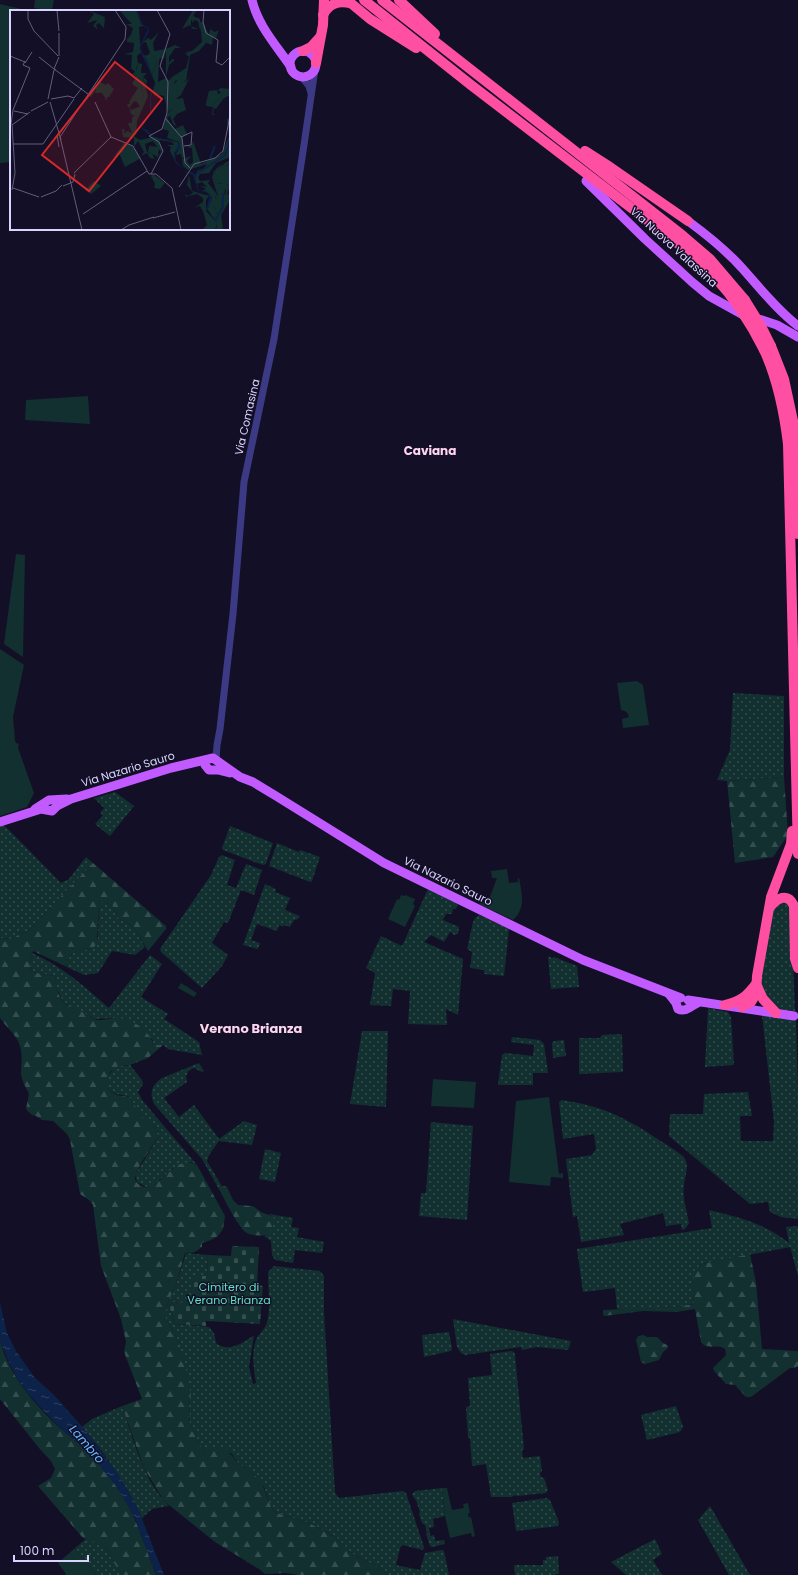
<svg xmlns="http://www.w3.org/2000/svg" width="798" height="1575" viewBox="0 0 798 1575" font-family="Poppins,sans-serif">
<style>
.grass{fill:url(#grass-dots)}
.forest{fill:url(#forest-firs)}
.cemetery{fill:url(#cemetery-stones)}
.park{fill:#12302f}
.water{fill:url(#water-ripples)}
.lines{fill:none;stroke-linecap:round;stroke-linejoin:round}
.minor{stroke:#3d3a85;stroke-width:7}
.major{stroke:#c25bff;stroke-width:9}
.highway{stroke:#ff4fa3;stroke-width:10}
.highway-bridge{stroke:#ff4fa3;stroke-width:10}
.labels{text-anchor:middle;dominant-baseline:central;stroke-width:3;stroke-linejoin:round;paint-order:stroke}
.street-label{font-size:11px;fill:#d9d4ff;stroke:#130f26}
.park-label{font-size:11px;fill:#5fe0c0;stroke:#130f26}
.neighbourhood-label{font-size:12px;font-weight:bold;fill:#ffd6f0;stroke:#130f26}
.water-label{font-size:12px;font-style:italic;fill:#62b6ff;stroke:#130f26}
.quarter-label{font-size:13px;font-weight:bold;fill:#ffd6f0;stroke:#130f26}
.inset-river{fill:none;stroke:#0c2248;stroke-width:2}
.inset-road{fill:none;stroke:#625e7d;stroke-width:1}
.view{fill:#d62828;fill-opacity:0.15;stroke:#d62828;stroke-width:2}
.inset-edge{fill:none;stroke:#d9d4ff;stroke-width:2}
</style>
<defs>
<pattern id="grass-dots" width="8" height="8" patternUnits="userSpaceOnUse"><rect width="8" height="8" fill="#12302f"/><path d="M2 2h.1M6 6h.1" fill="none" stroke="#344d4e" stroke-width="1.8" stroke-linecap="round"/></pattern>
<pattern id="forest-firs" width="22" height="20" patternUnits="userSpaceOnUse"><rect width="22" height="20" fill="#12302f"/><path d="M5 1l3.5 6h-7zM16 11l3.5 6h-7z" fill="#344d4e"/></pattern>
<pattern id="cemetery-stones" width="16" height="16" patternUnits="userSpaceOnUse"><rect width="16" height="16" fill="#12302f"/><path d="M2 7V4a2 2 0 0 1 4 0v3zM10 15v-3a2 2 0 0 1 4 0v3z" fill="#344d4e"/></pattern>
<pattern id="water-ripples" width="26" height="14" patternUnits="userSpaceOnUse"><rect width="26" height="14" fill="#0c2248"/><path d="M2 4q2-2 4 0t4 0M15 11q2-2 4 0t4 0" fill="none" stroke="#2f4163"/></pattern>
</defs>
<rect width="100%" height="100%" fill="#130f26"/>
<!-- grass -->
<g class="grass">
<path d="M733,693L784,696V777L727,781L717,780L730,750Z"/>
<path d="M115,792L134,806L110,836L95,824L103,815L100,813L104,808L94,798Z"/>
<path d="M4,825L61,883L69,879L86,857L93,863L27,932L21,933L12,939L0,938V827Z"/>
<path d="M230,826L273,843L266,864L263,865L223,850L222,848Z"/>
<path d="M277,843L299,852L300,850L320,857L312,881L310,882L269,866Z"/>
<path d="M222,855L235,860L227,885L236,888L246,864L262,870L254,895L241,890L228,923L224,922L212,943L228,955L222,966L202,988L161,952L160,949L211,875L219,857Z"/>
<path d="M265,884L276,889L275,892L290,898L285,910L300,916L298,919L294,920L290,927L284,925L283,927L279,925L277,931L257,924L251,940L260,943L258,949L243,945Z"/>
<path d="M428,889L458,904L456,909H453L452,914H446L443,920L459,927L458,934L454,935L450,932L444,942L431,935L424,942L463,959L458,1015L446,1009L447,1025L408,1024L410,991L393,989L391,1006L370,1005L375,973L366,968L381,936L402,946Z"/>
<path d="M100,902H103L112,905L117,916L119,919L128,923L136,931L145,947L135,955L112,951L98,973L84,975L65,966C72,949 76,951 92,949L98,938L99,905Z"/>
<path d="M778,902H787L791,910L795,1011L778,1009L771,1005L759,980L774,906Z"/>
<path d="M479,915L509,929L504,976L484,974V970L470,968L472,952L467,949L473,922L475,918Z"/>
<path d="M32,953C62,966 85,987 109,1008L150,955L162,964L141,997L168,1014L164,1019L199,1042L202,1055L168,1049L163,1045H154L152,1039L115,1018L94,1019L81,1011L71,1008L63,1001L56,988L55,985L56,978L54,976C37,972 25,976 32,953Z"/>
<path d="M548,956L552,958L554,957L577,966L579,987L551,989Z"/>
<path d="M708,1008L728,1012L731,1017L734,1065L705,1067Z"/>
<path d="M762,1015L796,1020L798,1092V1219L781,1217L770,1212L768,1202L750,1204L669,1136L670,1114H703L704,1094L748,1092L752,1116H740L741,1141H773L774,1122Z"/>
<path d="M362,1031H388L386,1107L350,1104Z"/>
<path d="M622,1034L623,1072L579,1074V1038H600L602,1035Z"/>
<path d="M512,1037L540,1040L544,1044L548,1073H533V1085H498L502,1055L505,1053L533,1056L534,1045L511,1042Z"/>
<path d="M564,1040L566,1056L553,1058L552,1043L554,1041Z"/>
<path d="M199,1063L204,1071L202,1072L194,1068L189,1070L186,1076L187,1082L164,1098L179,1117L194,1105L219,1139L244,1121L257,1125L252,1145L219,1141L209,1155L207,1161L223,1188H220V1191L202,1159L154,1104C149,1092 152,1085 162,1078Z"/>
<path d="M130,1065L142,1080L143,1084L138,1092L142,1100L197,1165L191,1162L173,1168L152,1187L148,1188L137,1182L135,1175L159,1136L155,1132L154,1126C146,1122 140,1118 136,1109C134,1106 133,1101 130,1098C126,1094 118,1096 112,1092C103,1086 109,1070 118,1066C121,1065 127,1066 130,1065Z"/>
<path d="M562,1100C601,1106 623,1116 656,1138C665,1144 676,1150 684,1157C690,1166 685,1175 684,1185C682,1197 687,1211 689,1223L685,1229L682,1230L681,1224L666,1226L663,1213L620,1224L624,1235L581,1242L577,1216L573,1217L566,1159L592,1155L596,1149L594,1134L563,1139L559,1102Z"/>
<path d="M431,1122L473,1126L467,1220L419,1216L421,1193H426Z"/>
<path d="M265,1149L281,1153L275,1182L259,1179Z"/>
<path d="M709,1210C738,1217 766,1224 789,1243L786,1227L798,1226V1276L790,1247L702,1264L699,1266C695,1279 692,1290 694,1304L676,1307L630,1310L617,1309L615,1288L583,1292L577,1249L712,1228Z"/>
<path d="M269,1214L293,1218L291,1227L299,1228L297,1237L324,1242L322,1253L295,1250L293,1263L275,1260L272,1255L271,1241L264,1236L268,1235L272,1216Z"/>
<path d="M186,1253L208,1255L207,1276H191V1299L182,1303L170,1302L169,1307L175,1324L209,1327L214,1333L216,1343C229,1353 243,1343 254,1335L249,1367L253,1384L256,1383C254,1370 251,1354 256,1340C259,1333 265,1330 267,1322C271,1306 268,1288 268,1272L274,1266L320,1271L324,1276V1312L335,1493L339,1498L403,1491L406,1493L424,1547L423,1550L402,1545L400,1548L396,1565L420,1570L425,1553L442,1550L444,1551L449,1575H388L376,1566L351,1553L337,1538L309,1523L277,1513L271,1507L264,1487L252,1473L239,1464L231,1453L205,1450L201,1447L190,1424L189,1404L190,1399L178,1340L166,1319V1306L176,1285Z"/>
<path d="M453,1319L571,1341L568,1350L537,1347L522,1350L521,1347L465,1355L461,1353L457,1347Z"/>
<path d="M449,1332L452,1349L451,1351L424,1357L422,1335Z"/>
<path d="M511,1351L514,1352L515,1355L524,1449L522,1450L523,1458L540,1456L542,1471L540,1473L541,1477L544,1478L548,1490L546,1493L517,1496L516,1495L511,1497H491L486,1464L472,1466L470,1438H468L466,1407L470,1406L468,1378L492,1375L490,1354Z"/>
<path d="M122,1406C134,1440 143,1480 169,1506L152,1509L142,1518C127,1486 106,1454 82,1427L92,1419Z"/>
<path d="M676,1406L683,1427L680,1432L647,1440L641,1415Z"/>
<path d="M442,1488L445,1516L433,1519L434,1527L429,1528L430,1536L434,1535L435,1541L444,1540L445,1544L432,1547L430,1546L426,1534L427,1532L425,1525L422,1523L419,1514L420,1512L416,1500L414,1498L412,1494L415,1491Z"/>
<path d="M546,1498L550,1500L559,1522L558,1526L516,1531L512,1503Z"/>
<path d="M710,1506L750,1575H729L698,1520Z"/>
<path d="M86,1539L106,1548L117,1568L123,1575H96L75,1548Z"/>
<path d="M655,1539L662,1554L653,1560L662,1575H626L611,1562Z"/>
<path d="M558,1556L559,1573L555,1575H515L514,1565H543V1560H546V1557Z"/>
</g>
<!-- forest -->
<g class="forest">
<path d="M784,777L788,835L773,857L735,863L727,781Z"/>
<path d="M93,863L166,926V929L148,951L136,931L128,923L119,919L117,916L112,905L103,902L99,905L97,942L93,949C76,951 72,949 65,966L33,951C24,975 35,972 54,976L56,978C54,989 61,1003 72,1008C75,1009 78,1009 81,1011C86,1013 89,1017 94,1019C101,1022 109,1018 116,1018C132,1018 149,1030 154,1045H163L148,1058L130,1065L118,1066L110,1072L108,1081V1087L111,1092L117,1095L128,1097L131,1099L141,1117L154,1126L155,1132L159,1136C154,1144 134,1171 135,1179C136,1184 143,1187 148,1188C165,1182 176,1154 197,1165L225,1216L223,1229L218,1236L211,1240L202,1243V1247L195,1252L185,1253L176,1285L166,1306V1319L178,1340L184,1360L191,1394L189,1404L190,1424L201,1447L205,1450L217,1446L226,1449L239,1464L252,1473L261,1481L271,1507L277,1513L309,1523L329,1534L337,1538L351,1553L376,1566L388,1575H298L286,1573L265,1574L259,1569L215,1542L164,1501L144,1468L122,1406L142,1399L124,1352L126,1342L121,1319L101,1266L93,1205L89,1200L80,1194L70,1140L67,1134L53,1121L42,1120L36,1116L32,1115L26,1109L29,1094C26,1087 22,1082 21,1074C21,1064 23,1055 20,1046C17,1035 6,1027 0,1018V938L12,939L21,933L27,932Z"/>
<path d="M224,1186L227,1187L233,1200L238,1205L253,1206L261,1212L272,1216L275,1219V1222L268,1235C263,1236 252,1236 247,1233C239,1229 225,1200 220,1191V1188Z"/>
<path d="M750,1254L756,1282L762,1349L798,1351V1366L795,1368H790L751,1397H746L735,1385L726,1384L714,1371L713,1368L726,1355L725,1349C718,1343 707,1351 701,1342L695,1309L677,1312L643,1311L604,1316L603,1314V1310L676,1307L694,1304C693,1291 690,1273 702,1264Z"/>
<path d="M643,1335L647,1337H657L663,1343L667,1345L668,1348L663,1352L659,1360L645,1364L641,1362L636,1340L638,1336Z"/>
<path d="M0,1341C9,1375 34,1404 60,1428C69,1436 78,1443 87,1451C98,1462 108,1474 116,1486C136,1513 144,1545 156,1575H123L117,1568L106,1548L83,1538L38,1486L51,1478L55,1469L51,1461L39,1448L0,1399Z"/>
</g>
<!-- cemetery -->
<path class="cemetery" d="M232,1246L259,1247L257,1285L263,1286L260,1324L206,1321V1326L175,1324L169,1306L170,1302L182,1303V1301H188V1299H191V1276H207L208,1255L231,1256Z"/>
<!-- park -->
<g class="park">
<path d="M35,0H54L52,11L34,8Z"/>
<path d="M0,4L30,11H11V162L0,163Z"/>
<path d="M88,396L90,424L25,420L26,400Z"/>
<path d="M16,554L25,555L23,657L4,644Z"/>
<path d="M0,649L24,665L13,717L15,740L16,743L19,744L18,748L34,793L27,807L0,816Z"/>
<path d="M637,681L643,685L649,725L623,728L622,719L629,717C628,712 625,711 621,710L617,683Z"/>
<path d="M507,869L509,883L518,882V878H519C522,894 526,908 513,920L479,904L481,902H488L497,878H492L491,871Z"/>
<path d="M401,895L404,896L405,895L415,899L413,904L415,906L405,927L388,919L397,899L399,900Z"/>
<path d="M181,983L197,993L194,997L178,988Z"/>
<path d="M433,1079L476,1082L474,1108L431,1106Z"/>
<path d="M549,1097L559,1174L563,1173V1178L551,1177L550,1186L509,1182L516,1101Z"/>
<path d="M442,1488H447L452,1510L464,1508L463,1504L468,1503L470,1513H468L469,1518L471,1517L475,1536L472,1537L471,1533L450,1538L445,1516Z"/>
<path d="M75,1548L96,1575H65L66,1574L58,1563Z"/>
</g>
<!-- water -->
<path class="water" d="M0,1279V1303L7,1333L16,1351L35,1378L53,1394L86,1431L120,1477L139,1511L164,1575H156L135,1518L117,1487L88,1452L58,1426L29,1395L18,1380L9,1363L0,1341Z"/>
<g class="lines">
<!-- minor -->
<g class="minor">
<path d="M301,76L309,86L311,93"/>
<path d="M216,760L217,745L220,729L233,614L244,482L274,339L304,145L315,69"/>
</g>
<!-- major -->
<g class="major">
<path d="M252,0C258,26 277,46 291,67"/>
<circle cx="303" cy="64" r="13"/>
<path d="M586,181L645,239L692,282L709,296L747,317L762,320L777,325L798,337"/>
<path d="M688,221C707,235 726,250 742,268C760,288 776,309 798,326"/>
<path d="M205,765L209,770H218L230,773"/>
<path d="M35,809L49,800L67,799"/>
<path d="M0,822L41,809L52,811L57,806L71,799L171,768L213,758L240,777L253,782L276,796L384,863L583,960L681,998"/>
<path d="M669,994L676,1003L678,1009C686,1013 692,1005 699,1002"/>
<path d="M688,1000L794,1016"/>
</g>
<!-- highway -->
<g class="highway">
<path d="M347,0L370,19L416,48"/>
<path d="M364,0L471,85L690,253L714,276"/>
<path d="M382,0L682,235L710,259L745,300"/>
<path d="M399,0L435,34"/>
<path d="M323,15C329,3 338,1 350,3"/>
<path d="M303,51L311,47L320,37"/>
<path d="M316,63L323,25L324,0"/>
<path d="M585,151L610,167L688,221"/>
<path d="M771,346L784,379L795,430L798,534"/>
<path d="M764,350C778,380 784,411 788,444L798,854"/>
<path d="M770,907C777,898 788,892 794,906L795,959L798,968"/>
<path d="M757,986L763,999L776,1013"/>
<path d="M725,1005C741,1001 746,997 756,984"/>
<path d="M742,1007L751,1002L756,994L757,976L771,897L791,844L792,831"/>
</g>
<!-- highway-bridge -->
<g class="highway-bridge">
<path d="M714,276C734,298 750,322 764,350"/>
<path d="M745,300L761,326L771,346"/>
</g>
</g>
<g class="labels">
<!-- street labels -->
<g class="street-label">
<text transform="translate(674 247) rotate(42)">Via Nuova Valassina</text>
<text transform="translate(247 417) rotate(-77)">Via Comasina</text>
<text transform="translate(128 769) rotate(-17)">Via Nazario Sauro</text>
<text transform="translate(448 881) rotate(26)">Via Nazario Sauro</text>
</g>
<!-- park labels -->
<g class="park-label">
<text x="229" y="1287">Cimitero di<tspan x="229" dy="13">Verano Brianza</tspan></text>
</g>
<!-- neighbourhood labels -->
<g class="neighbourhood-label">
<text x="430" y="450">Caviana</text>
</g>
<!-- water labels -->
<g class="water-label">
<text transform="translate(87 1444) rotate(49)">Lambro</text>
</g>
<!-- quarter labels -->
<g class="quarter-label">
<text x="251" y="1028">Verano Brianza</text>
</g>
</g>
<!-- overview -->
<g transform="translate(10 10)">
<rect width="220" height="220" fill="#130f26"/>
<path d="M78,0L95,7L94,18L89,13L86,15L88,20L83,16L87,10L77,13L84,4ZM189,12H193L199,25L200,19L205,22L209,20L206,28L203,27L202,35L194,32L195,23L191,22ZM149,22L143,33L144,41L156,39L154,49L150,48L149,51L148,72L156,68L164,74L168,70L172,74L173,70L176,72L180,67L171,85L166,89L173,88L176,100L167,104L163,109L167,117L163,114L160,106L157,108L165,119L173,115L177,124L172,128L175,146L172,149L171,144L165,145L170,138L169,132L157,128L159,121L153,119L157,104L163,98L158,102L154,86L146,84L145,87L143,81L145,73L142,65L147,51L140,43L136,32L132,33L138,28L141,30ZM128,53L132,54L131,63H137L133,67L137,70L136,77L133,68L126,62ZM125,64L129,68L134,87L130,96L129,97L126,99L130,96L127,92L124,91L119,98L117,94H120L119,92L128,78L122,74L126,67ZM91,69L90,72L96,75L98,73L104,79L99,87H97V91L92,83H85L86,79L81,87L79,85ZM211,78L219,79L220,86H212L203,95H198L196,93L199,81L207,80L208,84L211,83L208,80ZM216,153L215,156L220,154V174L217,175L212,190H218L220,186V189L213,193L214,195L211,191L212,196L207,204L204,196L207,189L202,182L208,186L202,168L206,173L213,174L209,172L212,164L208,172L205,161Z" fill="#12302f"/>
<path d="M109,0H126L131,14L134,16L129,17L131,45L130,43L127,46L128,53L126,59L133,68L138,86L127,111L126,125L123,126L130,130L143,127L168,132V138L164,143L165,151L160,141L161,137L157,135H164L162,132L149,130L152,140L150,145L145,151L151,142L143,131L135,134L137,142L142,144L145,149L140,148L137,143L131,146L134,142L128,131L124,137V128L113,127L112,119H114L115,124L117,121L122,123L118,113H122V107L125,106L121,104L119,97L121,100L129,97L134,87L129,68L122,64L125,62L121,58L122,45L114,44L123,42L124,33L117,32V29L121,25L123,18L116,14H122ZM183,0H187L183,6L190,9V20L188,11L184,10L183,13L181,9V16L188,19H183L180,15L172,19ZM191,22L195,23L196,33L189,41L180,45L176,72L174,70L172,74L166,70L163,75L159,71L162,67L176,58L179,47L174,43L178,44L176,42L182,41L192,32ZM165,35L171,38H165L159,47V53L162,49L165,50L159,55L156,67V39ZM140,42L147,51L142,65L136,48L132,46L138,45ZM212,86H218L213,89L206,99L204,98L203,104L206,105H202L203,97L196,96V93L203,95ZM220,106V147L206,153L199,163L190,164L188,168L190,171L200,170L198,173L206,183L207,186L204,184L206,189L208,187L209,189L204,196L207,204L212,196L211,190L216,182V176L220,174L217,185L220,184L218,190H220L211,205L213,220H206L207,213L205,220H192L197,215L193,201L190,196L184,198L193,192V188L187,184L176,187L175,184L178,186L183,183L177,175L179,165L182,181L200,186L201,188L199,186L196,190V201L207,213L198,200V197L202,190V187L196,181H192L196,179L190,176L197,177L192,172L187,174L185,171L187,161L194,158L197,154L178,160L173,156L172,149L181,146L177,151L180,155L183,152L182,138L176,137L181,136L183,131L191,154L212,144L219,126L217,110ZM220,150V154L215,156L214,154L205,161L208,171L209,165L212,164V172H209L214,174L206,173L202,168L204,161L208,157Z" fill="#12302f"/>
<path d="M139,136L149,137L148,147L138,142Z" fill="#12302f"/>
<path d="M114,133L122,136L131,148L115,157L109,143L103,148ZM143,164L155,173L150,179L144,178L145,174L141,166ZM84,171L91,176L81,184L75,180Z" fill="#12302f"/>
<path d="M126,0L128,2L132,14L137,17L139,19L138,23L130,38L136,49L145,73L144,78L141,87V102L132,118L137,120L144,127L169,132L170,138L165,143L166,151L175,161L183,163L185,165L189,181H196L201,186L202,190L197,201L207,212L206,220L207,213L196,200L200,186L196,182L188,181L183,165L176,162L165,152L164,143L169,132L148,129L141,126L131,118L140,103V87L145,73L129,38L138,19L131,14Z" fill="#0c2248"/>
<path class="inset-river" d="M200,148L205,136M185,165L215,145L220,130M205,211L213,197V183"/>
<path class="inset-road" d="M18,0V9L24,21L48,46M47,0L49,21M194,0L193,12L196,23L208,30L206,52L212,55L220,47M0,46L15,52M49,46V23M29,47L44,59M15,53L22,42M44,59L49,47M46,60L44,59L78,84M64,88L72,78M38,89L44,60M41,89L58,86L64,88M40,92L51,130M85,92L101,127L123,136L139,164H146L162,178L171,220M4,101L18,104M21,101L38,92M155,108L172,128L175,153L180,158M1,114L3,100L20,58L13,55L15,51M2,114L5,163L2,180M2,115L20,102M47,125L49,137M171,127L182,122L181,135L174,136M3,134H33L64,89M64,163L101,127M141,164L153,141L149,132L139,126L152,119L157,103L158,72L150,56L160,24L147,0M53,176L63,172L65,164M169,177L184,154L205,148L213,141L220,106M3,178L29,187M31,187L46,181L52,175M73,204L137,161M143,208L165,202M72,220L50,127L115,29L116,17L105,0M111,220L119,215L144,207"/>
<path class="view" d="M105,52L152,89L79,181L32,145Z"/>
<rect width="220" height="220" class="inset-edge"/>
</g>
<!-- scale -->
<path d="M14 1555v6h74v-6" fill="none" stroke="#d9d4ff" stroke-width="2"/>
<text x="20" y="1555" font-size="12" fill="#d9d4ff" stroke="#130f26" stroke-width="3" paint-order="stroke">100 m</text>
</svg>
